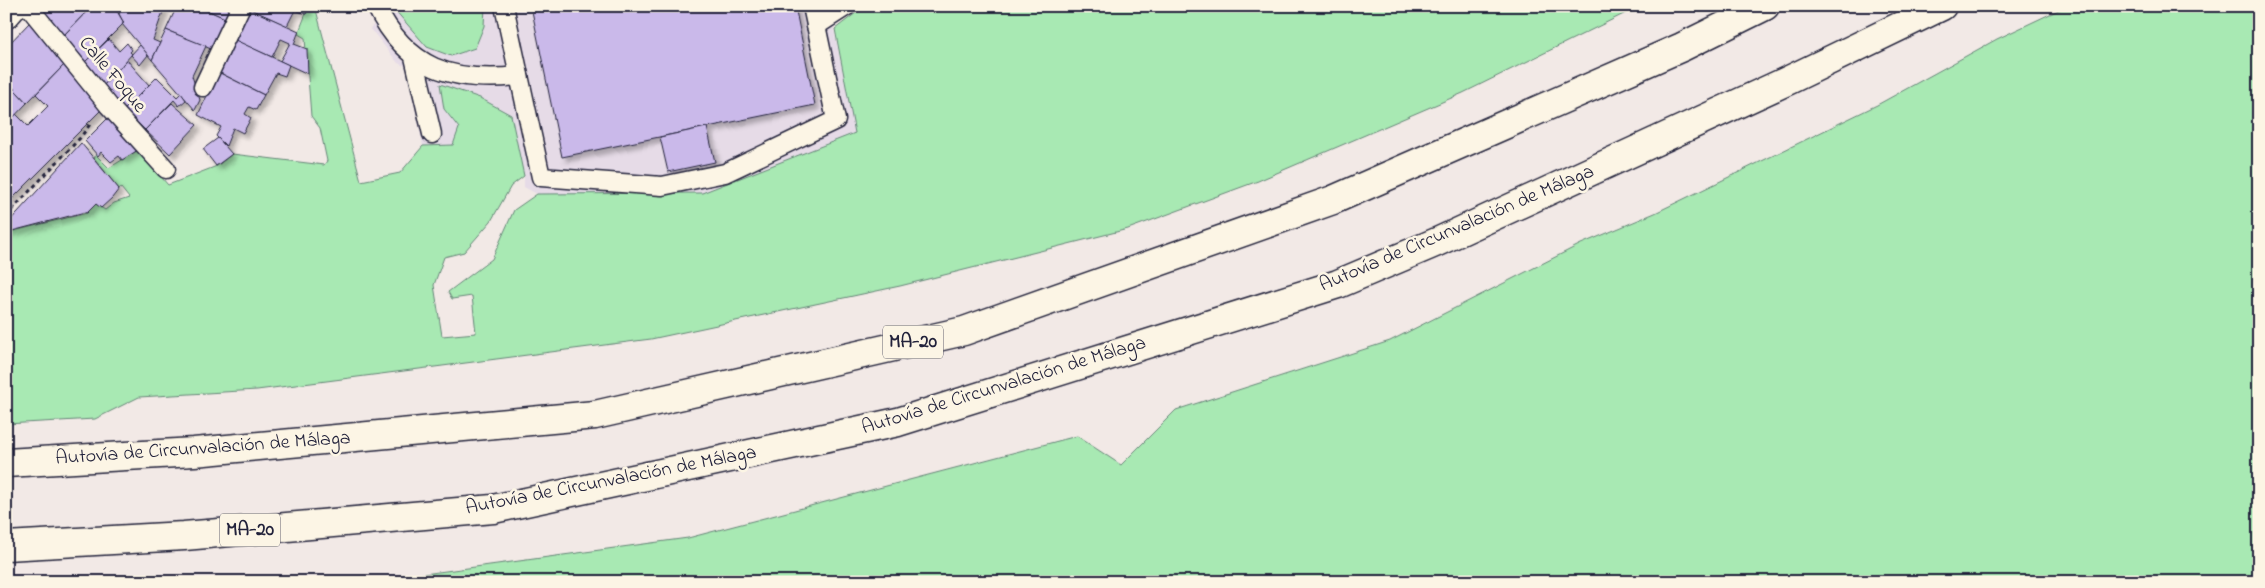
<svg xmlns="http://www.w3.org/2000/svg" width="2265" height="588" viewBox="0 0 2265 588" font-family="'Indie Flower',sans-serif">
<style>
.built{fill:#e6dbe7}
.green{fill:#a8e9b3;stroke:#658677}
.building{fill:#cab9ea;stroke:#22223b;filter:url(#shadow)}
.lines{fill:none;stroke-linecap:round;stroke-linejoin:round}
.lane-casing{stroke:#22223b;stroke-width:21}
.street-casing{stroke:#22223b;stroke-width:31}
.highway-casing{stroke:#22223b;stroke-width:31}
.path{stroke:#22223b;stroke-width:3;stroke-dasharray:4 4;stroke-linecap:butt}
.lane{stroke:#fcf5e5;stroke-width:18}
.street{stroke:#fcf5e5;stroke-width:28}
.highway{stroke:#fcf5e5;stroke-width:28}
.labels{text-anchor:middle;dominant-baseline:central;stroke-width:5;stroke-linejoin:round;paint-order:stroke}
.shield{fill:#fcf5e5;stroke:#63616e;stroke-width:1}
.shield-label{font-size:19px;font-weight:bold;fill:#22223b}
.street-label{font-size:20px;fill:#22223b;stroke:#fcf5e5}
</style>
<defs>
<filter id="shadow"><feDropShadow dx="4.5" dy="4.5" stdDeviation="2.5" flood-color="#0004"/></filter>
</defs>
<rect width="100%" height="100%" fill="#f2e9e6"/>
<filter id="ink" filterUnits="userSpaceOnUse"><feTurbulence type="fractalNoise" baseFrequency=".02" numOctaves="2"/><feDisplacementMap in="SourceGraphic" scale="10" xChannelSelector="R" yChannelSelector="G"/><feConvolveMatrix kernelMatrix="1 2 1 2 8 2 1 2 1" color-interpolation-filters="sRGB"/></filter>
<g filter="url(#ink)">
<!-- built -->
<path class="built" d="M406,6H829L856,133L702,193L537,194L524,187V176L444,109L459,128L453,145L423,146L407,67L398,63L370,28L394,9Z"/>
<!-- green -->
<g class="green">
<path d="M309,6H315L361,181L400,173L423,146L453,145L459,128L444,109L440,84L480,98L511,115L524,176L511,186L491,221L464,252L444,257L434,285L442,336L476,333L472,296L452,299L448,292L492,259L514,210L537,194L702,193L855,133L835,29L865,6H1640L1463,93L1258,181L1128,229L900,286L651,339L257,390L139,397L95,419L6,424V228L9,232L87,213L96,204L105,210L114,203L129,198L121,188L119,189L94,158L96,155L109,168L138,150L168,185L217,166L232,154L324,165L327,161L320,128L311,116L305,38L298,34Z"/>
<path d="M406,6H485L484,26L475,48L451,56L427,47L394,9Z"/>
<path d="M2067,6H2259V582H365L688,538L1077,436L1121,465L1176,410L1390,341L1581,244L1655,213L1877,105L1997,39Z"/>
</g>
<!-- building -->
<g class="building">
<path d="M40,6H92L63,36Z"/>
<path d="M92,6H114L124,23L85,62L63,36Z"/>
<path d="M122,6H165L153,40L160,43L152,60L122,24L124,23L119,14Z"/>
<path d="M177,6H198L225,18L211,49L166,30Z"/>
<path d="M198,6H230L225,18Z"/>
<path d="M251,6H309L306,14L295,10L287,26L250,9Z"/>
<path d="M531,6H795L815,105L562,157Z"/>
<path d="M250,9L299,31L294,44L307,49L308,74L280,61L290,43L281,39L272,57L235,41Z"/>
<path d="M30,22L65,64L27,103L6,80V47Z"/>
<path d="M166,30L206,46L192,76L200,100L195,110L152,60Z"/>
<path d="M109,39L119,51L127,43L132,50L130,52L132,54L104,85L85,62Z"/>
<path d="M233,39L289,65L285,76L276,73L264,95L218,72Z"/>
<path d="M140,45L148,55L140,65L131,55Z"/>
<path d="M127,60L149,85L124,110L104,85Z"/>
<path d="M65,64L102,109L6,205V125L16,114L28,126L48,106L36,94Z"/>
<path d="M218,72L264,95L256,110L249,107L245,114L251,118L243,133L233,128L226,146L216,136L221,127L198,115Z"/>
<path d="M157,77L177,97L181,93L186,100L179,106L174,100L145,130L124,110Z"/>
<path d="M6,80L27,103L6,125Z"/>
<path d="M172,103L197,125L170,154L145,130Z"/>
<path d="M109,117L138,150L122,160L119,156L111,162L101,152L98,156L85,141Z"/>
<path d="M707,127L715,162L668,172L660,137Z"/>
<path d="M218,138L232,154L216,166L203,149Z"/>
<path d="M81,143L119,189L112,198L101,208L96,204L87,213L85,212L8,232L6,225Z"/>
</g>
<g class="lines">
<defs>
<g id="lane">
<path d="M28,6L109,106L166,169"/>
<path d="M376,6C407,69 452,83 519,76"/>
<path d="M504,6L541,177L662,186L725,173L836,120L812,6"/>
<path d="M816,26L847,6"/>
<path d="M414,57L432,134"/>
<path d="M203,87L241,6"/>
</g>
<path id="street" d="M6,14L13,6"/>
<g id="highway">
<path d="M6,463L194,452L595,415L964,331L1333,200L1682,47L1765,6"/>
<path d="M6,546L184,536L493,509L898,422L1338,284L1437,242L1789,80L1942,6"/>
</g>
</defs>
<!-- lane casing -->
<use href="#lane" class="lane-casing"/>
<!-- street casing -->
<use href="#street" class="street-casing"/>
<!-- highway casing -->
<use href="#highway" class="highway-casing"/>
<!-- path -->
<path class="path" d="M6,216L80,138L91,123"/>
<!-- lane -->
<use href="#lane" class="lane"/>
<!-- street -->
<use href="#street" class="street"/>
<!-- highway -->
<use href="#highway" class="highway"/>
</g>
</g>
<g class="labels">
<!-- shield labels -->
<g class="shield">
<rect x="883" y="325.5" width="60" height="33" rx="4"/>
<rect x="220" y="513.5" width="60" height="33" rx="4"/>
</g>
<g class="shield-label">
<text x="913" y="342">MA-20</text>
<text x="250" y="530">MA-20</text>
</g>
<!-- street labels -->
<g class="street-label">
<text transform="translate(112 75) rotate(50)">Calle Foque</text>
<text transform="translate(1457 229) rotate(-23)">Autovía de Circunvalación de Málaga</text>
<text transform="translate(1004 386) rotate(-17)">Autovía de Circunvalación de Málaga</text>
<text transform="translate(203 449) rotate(-4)">Autovía de Circunvalación de Málaga</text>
<text transform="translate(611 481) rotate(-11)">Autovía de Circunvalación de Málaga</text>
</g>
</g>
<!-- margin -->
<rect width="2265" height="588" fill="none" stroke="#fcf5e5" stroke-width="25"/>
<rect x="12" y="12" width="2240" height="563" fill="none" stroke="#22223b" stroke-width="2" filter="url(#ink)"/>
</svg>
